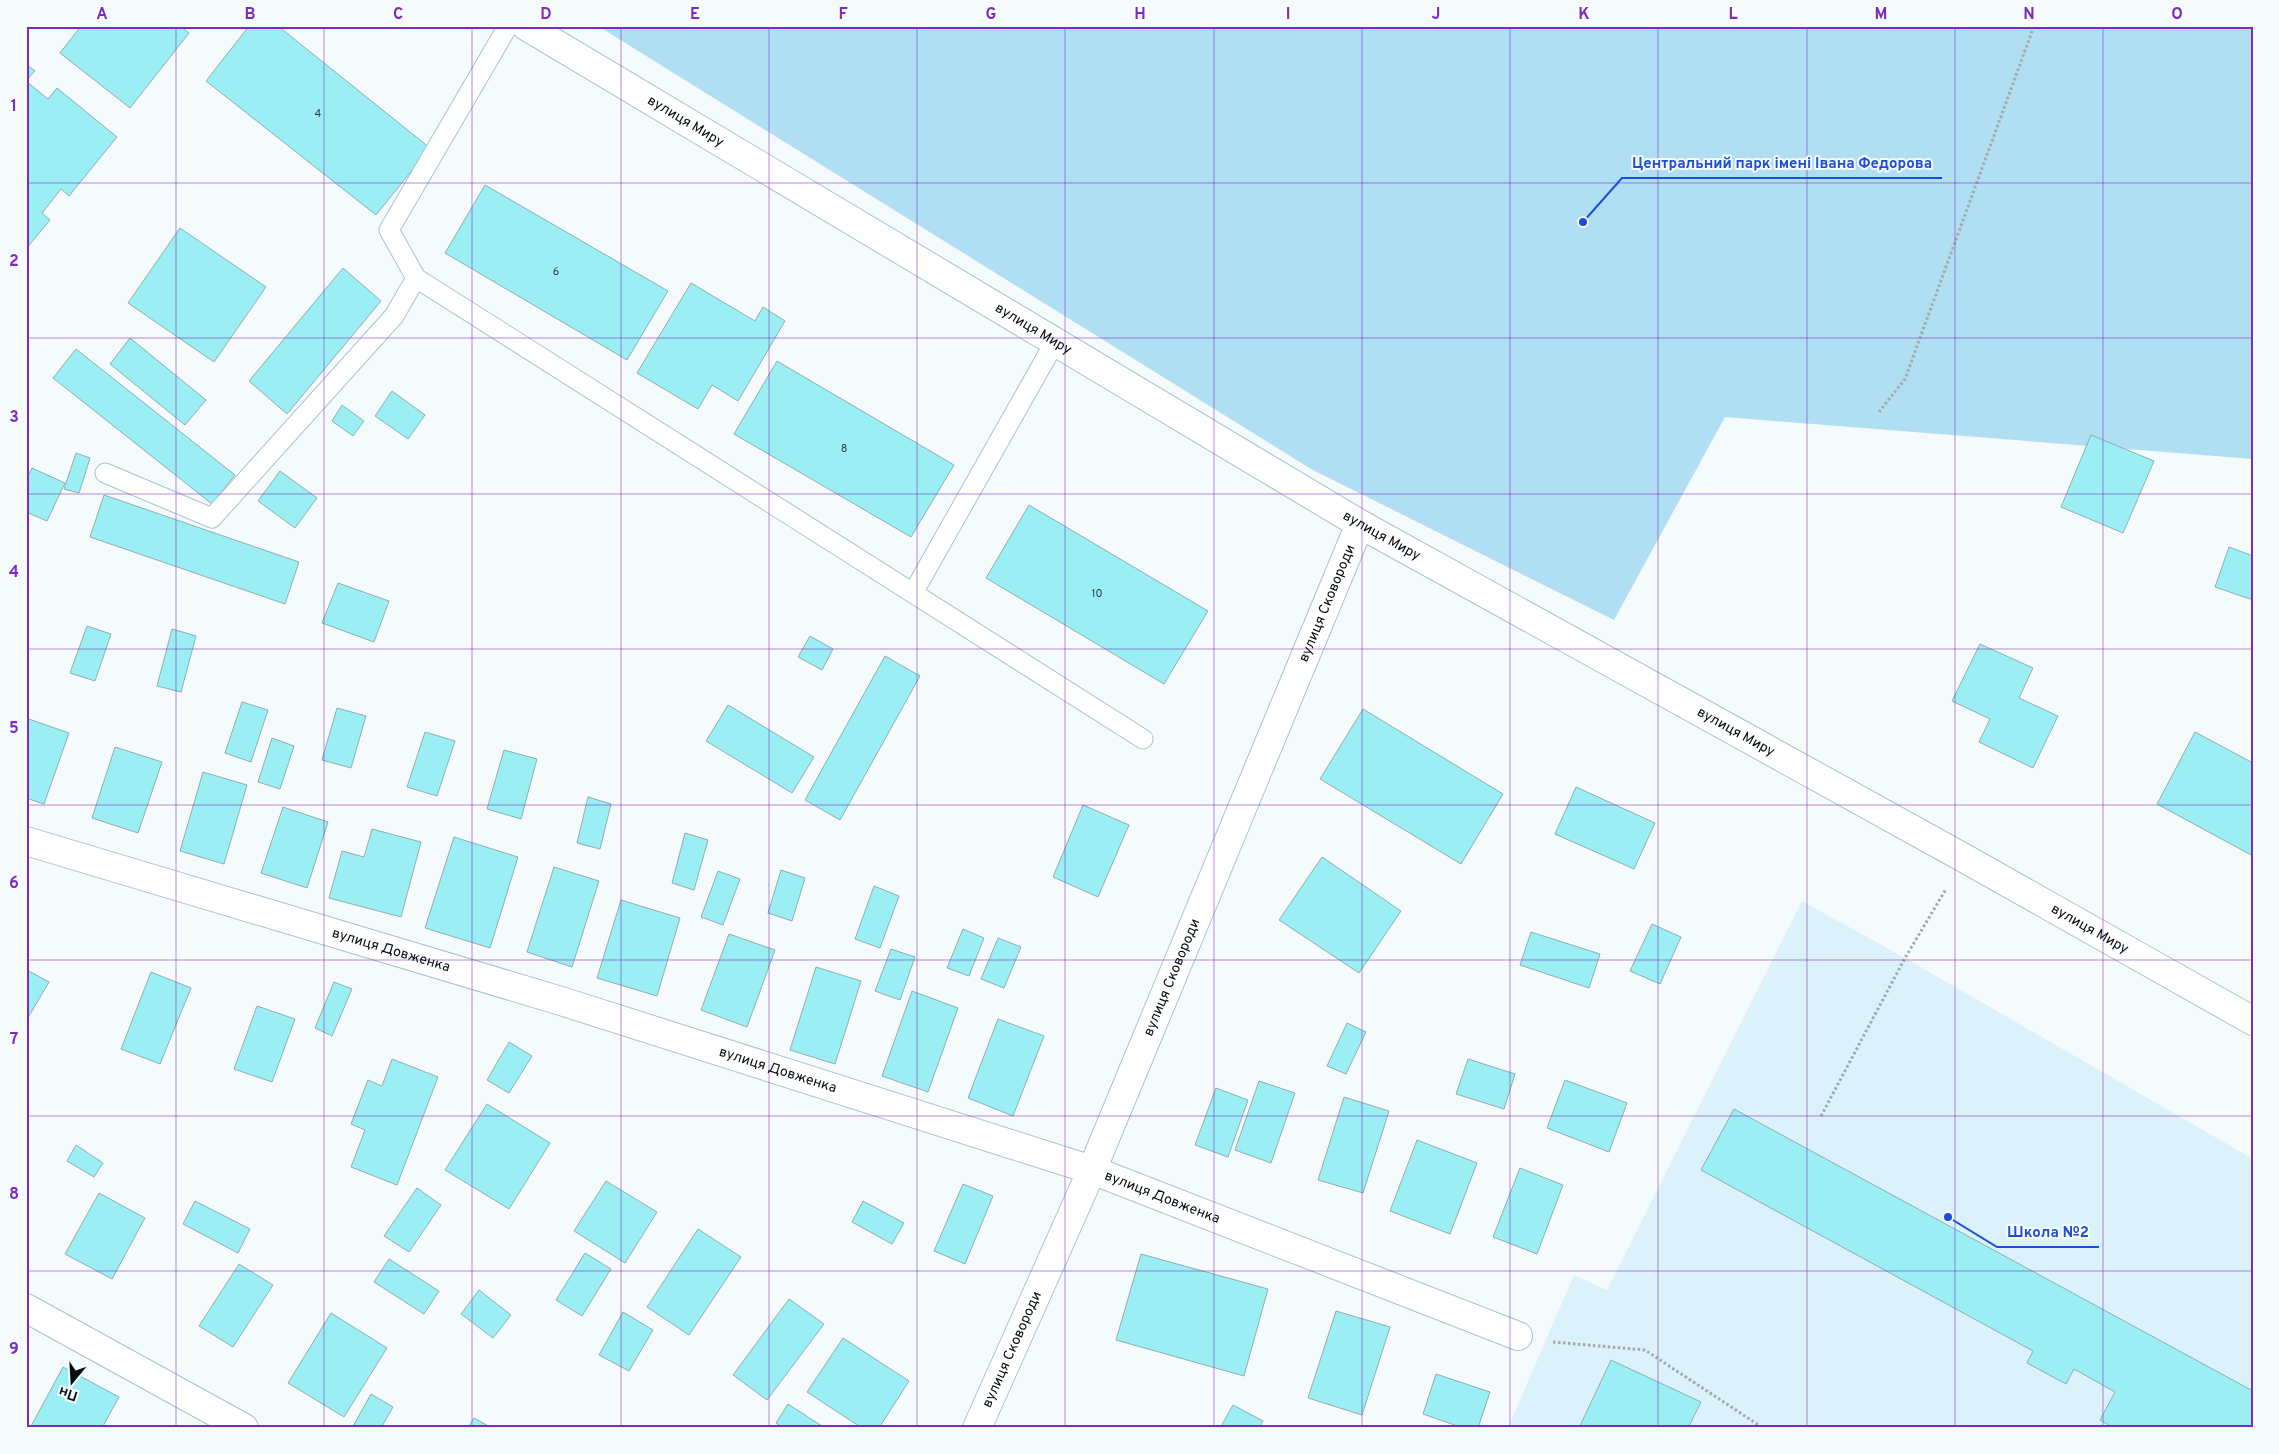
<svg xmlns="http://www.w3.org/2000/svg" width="2279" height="1454" viewBox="0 0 2279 1454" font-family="Overpass,sans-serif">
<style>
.built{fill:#dbf1fb}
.green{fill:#b0def3}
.building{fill:#9beef4;stroke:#8faeb0}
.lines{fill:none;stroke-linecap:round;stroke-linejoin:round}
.lane-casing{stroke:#a8c3cf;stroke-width:21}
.street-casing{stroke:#a8c3cf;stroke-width:30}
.secondary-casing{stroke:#a8c3cf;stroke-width:30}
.path{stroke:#a3aaac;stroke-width:3;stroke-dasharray:2.5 2.5;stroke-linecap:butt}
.lane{stroke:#fff;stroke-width:19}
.street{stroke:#fff;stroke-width:28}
.secondary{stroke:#fff;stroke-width:28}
.grid{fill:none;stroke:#7b2cbf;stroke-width:1;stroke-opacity:0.55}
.labels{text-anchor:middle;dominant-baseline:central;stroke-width:4;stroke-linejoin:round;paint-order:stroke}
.number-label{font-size:11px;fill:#2a464a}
.street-label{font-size:14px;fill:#050e12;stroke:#f5fbfd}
.leader{fill:none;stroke:#1d4ed8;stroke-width:2}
.callout-dot{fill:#1d4ed8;stroke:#f5fbfd;stroke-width:2}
.callout-label{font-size:15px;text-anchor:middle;font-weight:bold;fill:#1d4ed8;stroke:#f5fbfd;stroke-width:4;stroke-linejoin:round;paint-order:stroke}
.neatline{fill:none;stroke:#7b2cbf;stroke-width:2}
.grid-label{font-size:16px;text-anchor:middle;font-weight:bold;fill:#7b2cbf}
</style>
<rect width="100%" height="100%" fill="#f5fbfd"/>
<!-- built -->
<path class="built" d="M1802,901L1905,958L2253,1159V1428H1508L1574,1275L1607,1290Z"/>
<!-- green -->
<path class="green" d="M598,26H2253V459L1725,417L1614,620L1311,469Z"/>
<!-- building -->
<g class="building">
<path d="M81,26H180L189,33L130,108L60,53Z"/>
<path d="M249,26H278L430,148L376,215L206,81Z"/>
<path d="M26,64L35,71L26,81Z"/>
<path d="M26,81L48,99L57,88L117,137L69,196L61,189L42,213L50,220L26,249Z"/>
<path d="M485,185L668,291L627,360L445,253Z"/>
<path d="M180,228L266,287L214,362L128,303Z"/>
<path d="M343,268L381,301L287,414L249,381Z"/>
<path d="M691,283L755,321L763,307L785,321L738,401L712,385L698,409L637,373Z"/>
<path d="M130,338L206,400L185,425L110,364Z"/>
<path d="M76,349L235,475L212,504L53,378Z"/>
<path d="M777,361L954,465L911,537L734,434Z"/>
<path d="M392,391L425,415L408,439L375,416Z"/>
<path d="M342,405L364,421L353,436L332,421Z"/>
<path d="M2091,435L2154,461L2123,533L2061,507Z"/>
<path d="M76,453L90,458L79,493L64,489Z"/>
<path d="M32,468L65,483L47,521L26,512V481Z"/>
<path d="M280,471L317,498L295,528L258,501Z"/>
<path d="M104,495L299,562L285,604L90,537Z"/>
<path d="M1029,505L1208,611L1164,684L986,578Z"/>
<path d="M2229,547L2253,556V600L2215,587Z"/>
<path d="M338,583L389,601L374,642L322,623Z"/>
<path d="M87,626L111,634L95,681L70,673Z"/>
<path d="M172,629L196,636L181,692L157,686Z"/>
<path d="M810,636L833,649L822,670L798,657Z"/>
<path d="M1980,644L2033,668L2019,698L2058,716L2033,768L1979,742L1990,719L1952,701Z"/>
<path d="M885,656L920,676L840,820L805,800Z"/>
<path d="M242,702L268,710L251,762L225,753Z"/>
<path d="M728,705L814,757L792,793L706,741Z"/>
<path d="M337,708L366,716L351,768L322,760Z"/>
<path d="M1363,709L1503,794L1461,864L1320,779Z"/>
<path d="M26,718L69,733L44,804L26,798Z"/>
<path d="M425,732L455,741L437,796L407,787Z"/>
<path d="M2195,732L2253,763V856L2157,804Z"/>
<path d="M272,738L294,746L280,789L258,782Z"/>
<path d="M115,747L162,762L138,833L92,818Z"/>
<path d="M504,750L537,759L521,819L487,809Z"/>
<path d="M203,772L247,785L224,864L180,851Z"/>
<path d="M1576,787L1655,823L1634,869L1555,834Z"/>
<path d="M588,797L611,804L600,849L577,843Z"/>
<path d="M1083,805L1129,825L1098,897L1053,877Z"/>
<path d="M283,807L328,822L307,888L261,873Z"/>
<path d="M372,829L421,842L401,917L329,898L342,851L364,857Z"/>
<path d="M685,833L708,840L694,890L672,883Z"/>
<path d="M454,837L518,857L490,948L425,928Z"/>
<path d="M1322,857L1401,911L1359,973L1279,920Z"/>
<path d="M554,867L599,881L572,967L527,952Z"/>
<path d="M781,870L805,878L792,921L768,913Z"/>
<path d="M718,871L740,879L723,925L701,917Z"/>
<path d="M874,886L899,896L880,948L855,939Z"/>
<path d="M621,900L680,918L657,996L597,978Z"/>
<path d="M1652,924L1681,937L1660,984L1630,971Z"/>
<path d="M963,929L984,938L969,976L947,968Z"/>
<path d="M1531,932L1600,954L1589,988L1520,965Z"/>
<path d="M729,934L775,950L747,1027L701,1010Z"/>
<path d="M998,938L1021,947L1004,988L981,979Z"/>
<path d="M891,949L915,957L900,1000L875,991Z"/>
<path d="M816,967L861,981L835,1064L790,1050Z"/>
<path d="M27,970L49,982L26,1021V972Z"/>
<path d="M151,972L191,988L160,1064L121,1049Z"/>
<path d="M334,982L352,989L332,1036L315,1028Z"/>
<path d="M912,991L958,1008L928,1092L882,1076Z"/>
<path d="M257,1006L295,1019L272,1082L234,1069Z"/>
<path d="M998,1019L1044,1036L1013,1116L968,1098Z"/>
<path d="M1347,1023L1366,1032L1346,1074L1327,1066Z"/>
<path d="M509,1042L532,1056L509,1093L487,1080Z"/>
<path d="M392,1059L438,1077L397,1185L351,1167L365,1130L351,1124L368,1080L382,1086Z"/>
<path d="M1468,1059L1515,1074L1504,1109L1456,1094Z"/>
<path d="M1565,1080L1627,1103L1609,1152L1547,1128Z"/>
<path d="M1259,1081L1295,1093L1271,1163L1235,1150Z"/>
<path d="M1216,1088L1248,1100L1228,1157L1195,1145Z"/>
<path d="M1344,1097L1389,1111L1363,1193L1318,1180Z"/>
<path d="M487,1104L550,1143L509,1209L445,1170Z"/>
<path d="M1734,1109L2253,1391V1428H2114L2100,1420L2115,1392L2074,1369L2066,1384L2027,1363L2033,1351L1701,1170Z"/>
<path d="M1417,1140L1477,1163L1450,1234L1390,1211Z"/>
<path d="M76,1145L103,1163L94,1177L67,1161Z"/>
<path d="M1520,1168L1563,1185L1537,1254L1493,1237Z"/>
<path d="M606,1181L657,1212L625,1263L574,1231Z"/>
<path d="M963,1184L993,1196L965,1264L934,1251Z"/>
<path d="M417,1188L441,1205L409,1252L384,1236Z"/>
<path d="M99,1193L145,1218L112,1279L65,1254Z"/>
<path d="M195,1201L250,1229L238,1253L183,1224Z"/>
<path d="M863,1201L904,1223L892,1244L852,1222Z"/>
<path d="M698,1229L741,1257L689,1335L647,1307Z"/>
<path d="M585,1253L611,1269L582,1316L556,1300Z"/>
<path d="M1141,1254L1268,1289L1244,1376L1116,1340Z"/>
<path d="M389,1259L439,1291L424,1314L374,1282Z"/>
<path d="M239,1264L273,1285L233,1347L199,1326Z"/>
<path d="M479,1290L511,1315L493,1338L461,1314Z"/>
<path d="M789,1299L824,1324L767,1400L733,1375Z"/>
<path d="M1336,1311L1390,1327L1362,1415L1308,1398Z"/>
<path d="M623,1312L653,1330L629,1371L599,1355Z"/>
<path d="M331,1313L387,1348L344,1417L288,1383Z"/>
<path d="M843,1338L909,1381L879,1428H862L807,1392Z"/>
<path d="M1611,1360L1701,1402L1688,1428H1579Z"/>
<path d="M63,1367L119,1397L102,1428H30Z"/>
<path d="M1436,1374L1490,1392L1478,1428H1463L1423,1414Z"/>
<path d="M371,1394L393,1407L381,1428H352Z"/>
<path d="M788,1404L825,1428H783L776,1423Z"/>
<path d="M1233,1405L1263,1421L1259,1428H1220Z"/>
<path d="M474,1418L492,1428H468Z"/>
</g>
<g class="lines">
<defs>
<g id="lane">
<path d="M508,26L389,230L416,278L1143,739"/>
<path d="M105,473L212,518L394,316L416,278"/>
<path d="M913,593L1055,342"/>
</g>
<g id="street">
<path id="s1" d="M26,841L561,1001L1092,1170L1518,1336"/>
<path d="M26,1308L244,1428"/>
<path id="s2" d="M977,1428L1092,1170L1360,524"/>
</g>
<g id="secondary">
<path id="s3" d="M526,26L1360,524L1964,858L2253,1021"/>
</g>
</defs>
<!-- lane casing -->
<use href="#lane" class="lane-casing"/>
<!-- street casing -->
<use href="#street" class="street-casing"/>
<!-- secondary casing -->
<use href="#secondary" class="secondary-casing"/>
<!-- path -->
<g class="path">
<path d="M1879,412L1905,379L2034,26"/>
<path d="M1821,1116L1905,958L1946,889"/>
<path d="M1553,1342L1645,1350L1763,1428"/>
</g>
<!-- lane -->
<use href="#lane" class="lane"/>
<!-- street -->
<use href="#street" class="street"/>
<!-- secondary -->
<use href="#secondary" class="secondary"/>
</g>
<!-- grid -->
<path class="grid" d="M176,26V1428M324,26V1428M472,26V1428M621,26V1428M769,26V1428M917,26V1428M1065,26V1428M1214,26V1428M1362,26V1428M1510,26V1428M1658,26V1428M1807,26V1428M1955,26V1428M2103,26V1428M26,183H2253M26,338H2253M26,494H2253M26,649H2253M26,805H2253M26,960H2253M26,1116H2253M26,1271H2253"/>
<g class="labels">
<!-- number labels -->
<g class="number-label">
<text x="318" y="114">4</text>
<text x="556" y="272">6</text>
<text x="844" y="449">8</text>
<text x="1097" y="594">10</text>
</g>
<!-- street labels -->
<g class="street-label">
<text stroke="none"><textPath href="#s3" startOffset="186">вулиця Миру</textPath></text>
<text stroke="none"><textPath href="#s3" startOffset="591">вулиця Миру</textPath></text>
<text stroke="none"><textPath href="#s3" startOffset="996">вулиця Миру</textPath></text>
<text stroke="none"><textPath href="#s2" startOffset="896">вулиця Сковороди</textPath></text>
<text stroke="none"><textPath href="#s3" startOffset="1401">вулиця Миру</textPath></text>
<text stroke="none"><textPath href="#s3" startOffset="1806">вулиця Миру</textPath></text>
<text stroke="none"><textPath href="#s1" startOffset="381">вулиця Довженка</textPath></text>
<text stroke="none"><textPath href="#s2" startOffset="491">вулиця Сковороди</textPath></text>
<text stroke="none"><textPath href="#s1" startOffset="786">вулиця Довженка</textPath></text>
<text stroke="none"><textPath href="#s1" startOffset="1191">вулиця Довженка</textPath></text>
<text stroke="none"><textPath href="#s2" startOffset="86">вулиця Сковороди</textPath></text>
</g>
</g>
<!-- callouts -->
<path class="leader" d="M1583 222L1622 178H1942M1948 1217L1997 1247H2099"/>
<g class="callout-dot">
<circle cx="1583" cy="222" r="5"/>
<circle cx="1948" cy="1217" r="5"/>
</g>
<g class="callout-label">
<text x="1782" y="168">Центральний парк імені Івана Федорова</text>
<text x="2048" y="1237">Школа №2</text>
</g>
<!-- border -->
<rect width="2279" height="1454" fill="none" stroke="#f5fbfd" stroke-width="55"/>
<!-- north arrow -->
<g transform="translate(72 1382) rotate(198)" stroke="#f5fbfd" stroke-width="4" paint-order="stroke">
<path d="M0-4L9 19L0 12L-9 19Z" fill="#050e12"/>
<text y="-8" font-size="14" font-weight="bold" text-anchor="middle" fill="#050e12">Пн</text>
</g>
<rect x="28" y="28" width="2224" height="1398" class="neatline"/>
<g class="grid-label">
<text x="102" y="19">A</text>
<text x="250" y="19">B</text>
<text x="398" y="19">C</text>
<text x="546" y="19">D</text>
<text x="695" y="19">E</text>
<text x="843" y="19">F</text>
<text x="991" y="19">G</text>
<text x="1140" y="19">H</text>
<text x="1288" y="19">I</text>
<text x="1436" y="19">J</text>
<text x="1584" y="19">K</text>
<text x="1733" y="19">L</text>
<text x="1881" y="19">M</text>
<text x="2029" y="19">N</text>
<text x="2177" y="19">O</text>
<text x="14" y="111">1</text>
<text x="14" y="266">2</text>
<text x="14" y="422">3</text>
<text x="14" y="577">4</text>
<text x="14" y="733">5</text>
<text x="14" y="888">6</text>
<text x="14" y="1044">7</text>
<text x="14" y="1199">8</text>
<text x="14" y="1354">9</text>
</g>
</svg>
